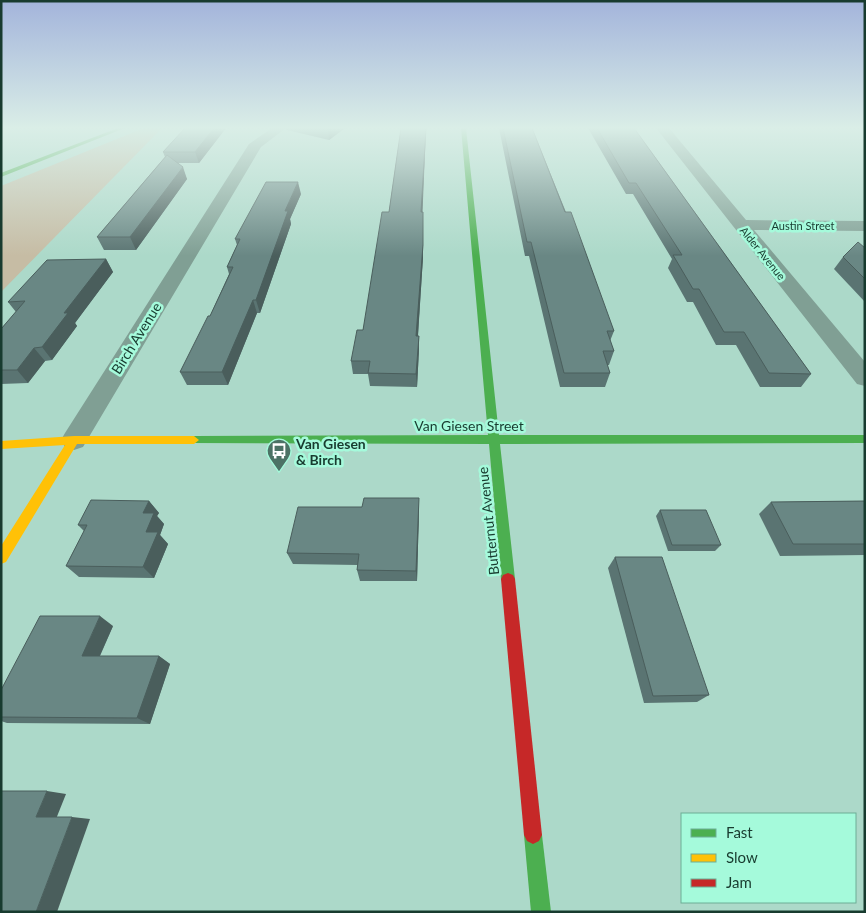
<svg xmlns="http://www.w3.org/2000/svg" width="866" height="913" viewBox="0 0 866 913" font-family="Lato,sans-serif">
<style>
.green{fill:#c6bca4}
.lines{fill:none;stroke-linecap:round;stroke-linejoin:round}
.street{fill:#809f94;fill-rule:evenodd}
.fast{fill:#4caf50;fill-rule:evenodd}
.slow{fill:#ffc107;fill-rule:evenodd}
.jam{fill:#c62828;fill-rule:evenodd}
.rail{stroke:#7f9f93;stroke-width:2;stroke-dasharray:1 2.5;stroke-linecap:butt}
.wall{fill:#5a7472}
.shaded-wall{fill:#4a5e5c}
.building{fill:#698784;stroke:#4a5e5c}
.labels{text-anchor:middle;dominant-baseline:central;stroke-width:5;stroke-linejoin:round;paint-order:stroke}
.far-street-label{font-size:11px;fill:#183b2f;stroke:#a5fadb}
.street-label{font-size:14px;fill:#183b2f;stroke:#a5fadb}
.poi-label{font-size:14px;font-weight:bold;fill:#183b2f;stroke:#a5fadb;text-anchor:start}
</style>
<rect width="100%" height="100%" fill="#acd9c9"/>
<!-- green -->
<path class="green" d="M144,128H162L1,292V186Z"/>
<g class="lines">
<!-- street -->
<g class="street">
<path d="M272,128H286L261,147L83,447L74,450L65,447L61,440L65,433L249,144Z"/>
<path d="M656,128H669L746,220L865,221V231L754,230L865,362V386L857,384Z"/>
</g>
<!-- fast -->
<g class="fast">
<path d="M118,128H125L1,177V173Z"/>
<path d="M461,128H466L499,435H865V443L500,444L515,579L513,583L508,585L503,583L501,579L489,444L190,443L189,440L194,436L488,435Z"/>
<path d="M533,826L539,829L542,835L551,912H531L524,835L527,829Z"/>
</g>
<!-- slow -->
<path class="slow" d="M74,436H194L199,440L194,444H77L6,562L1,564V546L65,445L1,449V441Z"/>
<!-- jam -->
<path class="jam" d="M508,573L513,575L515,579L542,835L539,841L533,844L527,841L524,835L501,579L503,575Z"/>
<!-- rail -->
<path class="rail" d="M1,129L5,128"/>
</g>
<!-- wall -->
<g class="wall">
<path d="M226,128L199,163H177L187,179L136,250H104L97,237L165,157L163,152Z"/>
<path d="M286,128H345L329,140L287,130Z"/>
<path d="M401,128H426L422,212L423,257L418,336H419V349L417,387L370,386L368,374H353L351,361L363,330L389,212Z"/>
<path d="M499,128H532L614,331L610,341L614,351L609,365H607L610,373L605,387H560L529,256H525Z"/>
<path d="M588,128H634L811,374L801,387H760L736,345H716L693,302H687L668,268L672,259L633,194H626Z"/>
<path d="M301,194L290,219L291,224L260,313H257L228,385H187L180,372L210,316L229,274L227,267L237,245L235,239Z"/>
<path d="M865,248V302L834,269L843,257Z"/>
<path d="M106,259L113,272L75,323L77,326L52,360L45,361L28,383L1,384V329L16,312L8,302Z"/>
<path d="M149,501L159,513L157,516L164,524L160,535L168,544L154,578L79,577L66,566L84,531L78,525Z"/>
<path d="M865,501V555L780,556L759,514L771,502Z"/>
<path d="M362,507L419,510L417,581H360L357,570L358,565L293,564L287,553Z"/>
<path d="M660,510L721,545L715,551H668L656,516Z"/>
<path d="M615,557L709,695L697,702L644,703L608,568Z"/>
<path d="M113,626L100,656H159L170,664L150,724L7,723L1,721V690Z"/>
</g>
<!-- shaded-wall -->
<g class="shaded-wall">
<path d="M214,128H226L199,163L195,152Z"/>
<path d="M329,128H345L329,140L328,129Z"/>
<path d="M426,128L422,224L421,212Z"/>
<path d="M183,167L187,179L136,250L130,237Z"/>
<path d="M298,182L301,194L290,219L291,224L260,313L256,300L285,211Z"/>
<path d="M423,212V257L417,349L416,336Z"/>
<path d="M106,259L113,272L75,323L77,326L52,360L42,347L64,313Z"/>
<path d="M253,300L257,313L228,385L222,372Z"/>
<path d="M419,336V349L417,387L416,374Z"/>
<path d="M34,348L45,361L28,383L17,370Z"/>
<path d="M419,498V510L417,581L416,571Z"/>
<path d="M149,501L159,513L157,516L164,524L160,535L168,544L154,578L143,567L146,532L143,513Z"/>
<path d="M100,616L113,626L96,664L82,656Z"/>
<path d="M159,656L170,664L150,724L137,718Z"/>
<path d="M47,791L66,794L56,819L36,817Z"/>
<path d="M72,817L90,819L57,912H36Z"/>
</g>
<!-- building -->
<g class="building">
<path d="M185,128H214L195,152H163Z"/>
<path d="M401,128H426L421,212H423V245L416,336H419L416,374L368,373L370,361H351L357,330H363L382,212H389Z"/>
<path d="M503,128H532L565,212H571L614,331H607L614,351H603L610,373H564L531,242H527Z"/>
<path d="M597,128H634L811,374L769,373L744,332H724L699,289H693L673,255H682L636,183H629Z"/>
<path d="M167,155L183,167L130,237H97Z"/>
<path d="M266,182H298L285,211H288L256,300H253L222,372H180L208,316H210L233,267H227L240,239H235Z"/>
<path d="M858,242L865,248V279L843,257Z"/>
<path d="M106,259L64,313H68L42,347L34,348L17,370H1V329L25,301L8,302L47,260Z"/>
<path d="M364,498H419L416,571L357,570L359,554L287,553L298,507H362Z"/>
<path d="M91,500L149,501L143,513H154L146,532H158L143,567L66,566L87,525H78Z"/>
<path d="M865,501V544H793L771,502Z"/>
<path d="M660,510H706L721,545H672Z"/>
<path d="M615,557H662L709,695L653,696Z"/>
<path d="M40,616H100L82,656H159L137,718L1,717V690Z"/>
<path d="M1,791H47L36,817H72L36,912H1Z"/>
</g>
<!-- sky -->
<linearGradient id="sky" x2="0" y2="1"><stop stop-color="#a3b4db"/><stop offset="0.5" stop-color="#daeee7"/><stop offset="1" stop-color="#daeee7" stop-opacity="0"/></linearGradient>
<rect width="866" height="256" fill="url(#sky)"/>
<!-- icons -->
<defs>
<symbol id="bus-pin" viewBox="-11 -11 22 30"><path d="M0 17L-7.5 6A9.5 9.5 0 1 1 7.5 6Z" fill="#4c7265" stroke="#a5fadb"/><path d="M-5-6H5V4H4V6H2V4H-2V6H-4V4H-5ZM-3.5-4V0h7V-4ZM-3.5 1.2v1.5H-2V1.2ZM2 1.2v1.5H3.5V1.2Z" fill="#fff"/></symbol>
</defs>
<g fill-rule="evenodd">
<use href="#bus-pin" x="265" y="437" width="28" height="38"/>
</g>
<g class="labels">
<!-- far-street labels -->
<g class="far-street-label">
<text x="803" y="225">Austin Street</text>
<text transform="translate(763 253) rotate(51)">Alder Avenue</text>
</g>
<!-- street labels -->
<g class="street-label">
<text transform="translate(136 338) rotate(-58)">Birch Avenue</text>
<text x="469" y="425">Van Giesen Street</text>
<text transform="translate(488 521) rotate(-96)">Butternut Avenue</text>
</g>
<!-- poi labels -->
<g class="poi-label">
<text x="296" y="443">Van Giesen<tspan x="296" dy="16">&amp; Birch</tspan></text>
</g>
</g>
<!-- border -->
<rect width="866" height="913" fill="none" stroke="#183b2f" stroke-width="5"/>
<!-- legend -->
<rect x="681" y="813" width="175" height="90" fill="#a5fadb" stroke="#6dae96"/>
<rect x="691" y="829" width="25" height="8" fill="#4caf50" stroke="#6dae96"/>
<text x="726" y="838" font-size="15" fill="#183b2f">Fast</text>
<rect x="691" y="854" width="25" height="8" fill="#ffc107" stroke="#6dae96"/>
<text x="726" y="863" font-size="15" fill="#183b2f">Slow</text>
<rect x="691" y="879" width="25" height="8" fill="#c62828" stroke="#6dae96"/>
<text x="726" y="888" font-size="15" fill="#183b2f">Jam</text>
</svg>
